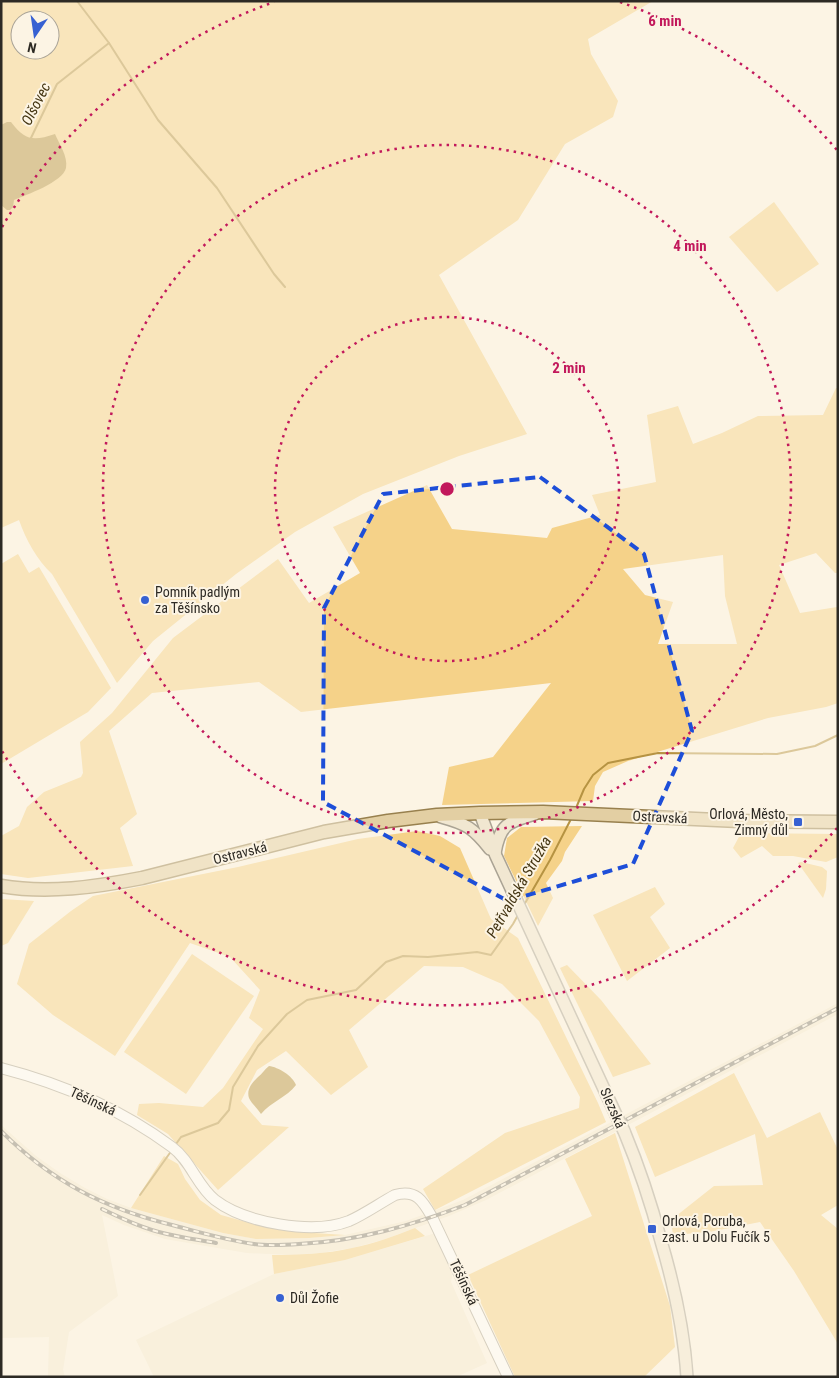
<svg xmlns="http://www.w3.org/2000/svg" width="839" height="1378" viewBox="0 0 839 1378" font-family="'Roboto Condensed',sans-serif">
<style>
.built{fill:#f5ead3}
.green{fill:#f5d289;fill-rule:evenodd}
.water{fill:#b69342}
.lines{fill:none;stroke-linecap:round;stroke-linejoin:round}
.stream{stroke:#b69342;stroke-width:2}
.tertiary-casing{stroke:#aaa394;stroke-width:12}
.secondary-casing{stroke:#aaa394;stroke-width:14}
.primary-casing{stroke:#98804e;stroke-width:15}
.tertiary{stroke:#fff;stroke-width:10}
.secondary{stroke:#f1e7d1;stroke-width:11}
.primary{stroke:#e3cfa3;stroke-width:12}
.rail-casing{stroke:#858076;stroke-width:4}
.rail{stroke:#fcf4e4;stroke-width:2;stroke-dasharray:5.5;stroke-linecap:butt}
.secondary-bridge-casing{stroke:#aaa394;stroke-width:14;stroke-linecap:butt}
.secondary-bridge{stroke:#f1e7d1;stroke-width:11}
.marked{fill:none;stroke:#1d4ed8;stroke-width:4;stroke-dasharray:10 6;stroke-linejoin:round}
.ring{fill:none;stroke:#c2185b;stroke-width:2.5;stroke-dasharray:2.5 5}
.poi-dot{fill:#3761d2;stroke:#fcf4e4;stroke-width:2}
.labels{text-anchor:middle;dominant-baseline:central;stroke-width:4;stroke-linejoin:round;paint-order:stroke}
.poi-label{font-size:14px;fill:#2d2a24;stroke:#fcf4e4;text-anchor:start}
.street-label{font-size:14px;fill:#2d2a24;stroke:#fcf4e4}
.water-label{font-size:15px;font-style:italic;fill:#433411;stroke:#fcf4e4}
.centre{fill:#c2185b;stroke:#fcf4e4;stroke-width:2.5}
.ring-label{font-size:15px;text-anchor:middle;font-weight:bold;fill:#c2185b;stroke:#fcf4e4;stroke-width:4;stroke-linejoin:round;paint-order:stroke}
</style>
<rect width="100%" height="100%" fill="#fcf4e4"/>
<!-- built -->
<g class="built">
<path d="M838,1003V1014L486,1200L449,1216L382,1240L352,1248L320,1253L292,1255L247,1253L165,1239L124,1225L102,1215L118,1296L69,1332L63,1370L65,1377H48L49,1337L1,1338V1125L36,1156L60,1173L85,1188L107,1199L131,1208L223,1233L256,1239L309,1238L345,1235L406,1221L463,1200Z"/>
<path d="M436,1233L453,1269L451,1282L487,1363L456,1377H154L136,1340L274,1274L345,1260Z"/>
</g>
<!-- green -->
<g class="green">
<path d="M1,1H653L588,39L591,54L618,101L613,117L565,144L518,220L439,275L527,434L459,456L363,494L295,532L236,574L153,641L117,683L52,574C37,560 26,540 19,520L1,528ZM20,20H50V50H20Z"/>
<path d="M774,202L819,264L777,292L729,237Z"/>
<path d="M836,388H838V573H835L816,553L779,565L800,613L837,607L838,703L826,707L768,718L628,761L603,772L595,786L593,801L442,805L449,767L493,757L551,683L301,712L259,682L152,693L109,731L137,814L120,828L133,866L28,878L1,874V836L19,826L27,807L44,792L81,777L83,773L80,742L112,713L173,638L278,559L309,603L360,573L333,527L427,485L452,529L547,538L552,528L600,515L592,495L656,482L647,415L678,406L693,444L722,433L758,416L823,415ZM723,555L725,596L737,644H658L673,602L645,595L623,569Z"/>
<path d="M18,554L29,573L39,567L111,688L88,712L1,764V564Z"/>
<path d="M582,826L565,852L562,861L546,883L553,898L538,926L504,856L507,838L521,827Z"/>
<path d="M417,831L440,836L460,848L491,919L518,938L598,1103L606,1122L435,1210L423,1189L505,1133L579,1108L580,1097L539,1021L502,984L463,967L424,966L349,1030L368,1067L331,1095L286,1051L257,1070L241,1101L262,1125L289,1127L218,1190L168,1134L137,1115L139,1104L159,1103L203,1107L223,1088L263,1029L249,1018L260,990L230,957L190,943L115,1056L53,1015L17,984L29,944L71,911L93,896L238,867L358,839Z"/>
<path d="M741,833L838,834V857L826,862L793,856H773L762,846L741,858L733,848Z"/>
<path d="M801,862L822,867L827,871L826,889L823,898L798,863Z"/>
<path d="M655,887L665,904L650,917L670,948L627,981L593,915Z"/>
<path d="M1,899L34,901L8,943L1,946Z"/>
<path d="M192,954L254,996L186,1094L124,1052Z"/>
<path d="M567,965L601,1000L651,1064L613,1077L560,968Z"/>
<path d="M734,1073L767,1138L820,1112L838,1150V1205L821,1215L838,1229V1344L794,1271L760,1222L709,1232L673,1235L671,1220L714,1186L763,1185L755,1134L655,1177L635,1127Z"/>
<path d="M615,1133L670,1306L675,1347L644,1377H515L468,1275L592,1216L565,1159Z"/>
<path d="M164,1156L178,1164L185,1179L200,1200L221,1215L250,1223L299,1232L345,1235L309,1238L256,1239L223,1233L131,1208Z"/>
<path d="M415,1228L425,1236L345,1260L274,1274L272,1255C299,1255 326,1254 352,1248C374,1244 394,1236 415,1228Z"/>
</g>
<!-- water -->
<g class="water">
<path d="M7,122H11C25,141 34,141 55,134C59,144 68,156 66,168C63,182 26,195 14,200L13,207L10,210H7L1,205V125Z"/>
<path d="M269,1066C278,1067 293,1076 296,1085C287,1097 271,1102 261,1114C258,1109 251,1103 249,1098C246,1089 253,1082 258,1077C262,1074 265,1069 269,1066Z"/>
</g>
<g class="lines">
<!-- stream -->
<g class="stream">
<path d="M109,43L158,120L217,188L274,274L285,287"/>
<path d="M30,140L57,84L109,43L77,1"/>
<path d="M576,808L584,789L593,775L608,763L658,753L777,754L815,746L838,735"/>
<path d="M524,905L550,860L571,819"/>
<path d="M176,1144L181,1137L218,1123L229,1110L233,1087L258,1046L287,1014L307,1000L356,990L386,962L403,956L428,957L477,952L491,955L513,924L518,915"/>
<path d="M140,1195L172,1150"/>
</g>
<defs>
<path id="tertiary" d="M1,1068C63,1084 121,1109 172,1147C191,1161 197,1186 215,1200C245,1223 313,1235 349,1221C365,1214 380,1203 395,1195C416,1189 423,1201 432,1217L508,1377"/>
<g id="secondary">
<path d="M480,813L496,856L617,1117"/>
<path d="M441,817C467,824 473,828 490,849"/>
<path d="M495,853C500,824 508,822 535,814"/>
<path d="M624,1131C639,1167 651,1203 661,1241C674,1285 684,1330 687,1377"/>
</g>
<path id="primary" d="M1,886C48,894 96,887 142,878L324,832L388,821L437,815L480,813L543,812L739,821L838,822"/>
</defs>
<!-- tertiary casing -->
<use href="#tertiary" class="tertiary-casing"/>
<!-- secondary casing -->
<use href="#secondary" class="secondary-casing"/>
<!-- primary casing -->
<use href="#primary" class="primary-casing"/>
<!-- tertiary -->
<use href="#tertiary" class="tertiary"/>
<!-- secondary -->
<use href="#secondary" class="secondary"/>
<!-- primary -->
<use href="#primary" class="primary"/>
<defs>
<g id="rail">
<path d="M1,1131C52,1182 104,1208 172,1225C199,1232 226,1240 254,1244C269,1246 284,1245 299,1244C358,1241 410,1226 465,1205L838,1008"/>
<path d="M102,1209C123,1219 144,1229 167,1234C183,1238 200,1240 216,1243"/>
</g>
</defs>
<!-- rail casing -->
<use href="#rail" class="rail-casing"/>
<!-- rail -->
<use href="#rail" class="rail"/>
<defs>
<path id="secondary-bridge" d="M617,1117L624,1131"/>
</defs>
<!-- secondary-bridge casing -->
<use href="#secondary-bridge" class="secondary-bridge-casing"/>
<!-- secondary-bridge -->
<use href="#secondary-bridge" class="secondary-bridge"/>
</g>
<!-- marked area -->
<path d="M0 0H839V1378H0ZM540,477L644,554L692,731L633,864L508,901L323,802L324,608L383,494Z" fill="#fcf4e4" fill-opacity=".55" fill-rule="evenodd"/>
<path class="marked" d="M540,477L644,554L692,731L633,864L508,901L323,802L324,608L383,494Z"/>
<!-- distance rings -->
<g class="ring">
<circle cx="447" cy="489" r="172"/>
<circle cx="447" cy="489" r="344"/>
<path d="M837 828A517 517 0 0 1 2 751M2 227A517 517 0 0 1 274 2M620 2A517 517 0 0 1 837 150"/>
</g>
<!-- markers -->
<g class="poi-dot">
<circle cx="145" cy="600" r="5"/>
<rect x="793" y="817" width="10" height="10" rx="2.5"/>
<rect x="647" y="1224" width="10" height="10" rx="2.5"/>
<circle cx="280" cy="1298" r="5"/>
</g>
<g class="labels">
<!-- poi labels -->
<g class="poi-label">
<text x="155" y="592">Pomník padlým<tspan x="155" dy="16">za Těšínsko</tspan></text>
<text x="788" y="814" text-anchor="end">Orlová, Město,<tspan x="788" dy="16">Zimný důl</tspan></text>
<text x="662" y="1221">Orlová, Poruba,<tspan x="662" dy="16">zast. u Dolu Fučík 5</tspan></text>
<text x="290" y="1298">Důl Žofie</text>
</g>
<!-- street labels -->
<g class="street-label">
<text transform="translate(660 817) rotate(3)">Ostravská</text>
<text transform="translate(240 853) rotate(-14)">Ostravská</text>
<text transform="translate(93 1101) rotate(25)">Těšínská</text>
<text transform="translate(613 1108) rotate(66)">Slezská</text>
<text transform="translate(464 1282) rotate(65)">Těšínská</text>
</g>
<!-- water labels -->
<g class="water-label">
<text transform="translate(36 104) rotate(-63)">Olšovec</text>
<text transform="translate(519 887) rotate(-60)">Petřvaldská Stružka</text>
</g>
</g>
<circle cx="447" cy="489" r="8" class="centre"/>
<g class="ring-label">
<text x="665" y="26">6 min</text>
<text x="690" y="251">4 min</text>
<text x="569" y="373">2 min</text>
</g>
<!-- border -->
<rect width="839" height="1378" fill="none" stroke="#2d2a24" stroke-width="5"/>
<!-- north arrow -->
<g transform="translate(35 35) rotate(193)"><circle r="24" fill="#fcf4e4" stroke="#a9a397"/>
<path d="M0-4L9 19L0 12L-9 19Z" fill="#3761d2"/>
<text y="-8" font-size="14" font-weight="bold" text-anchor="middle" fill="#2d2a24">N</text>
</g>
</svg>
